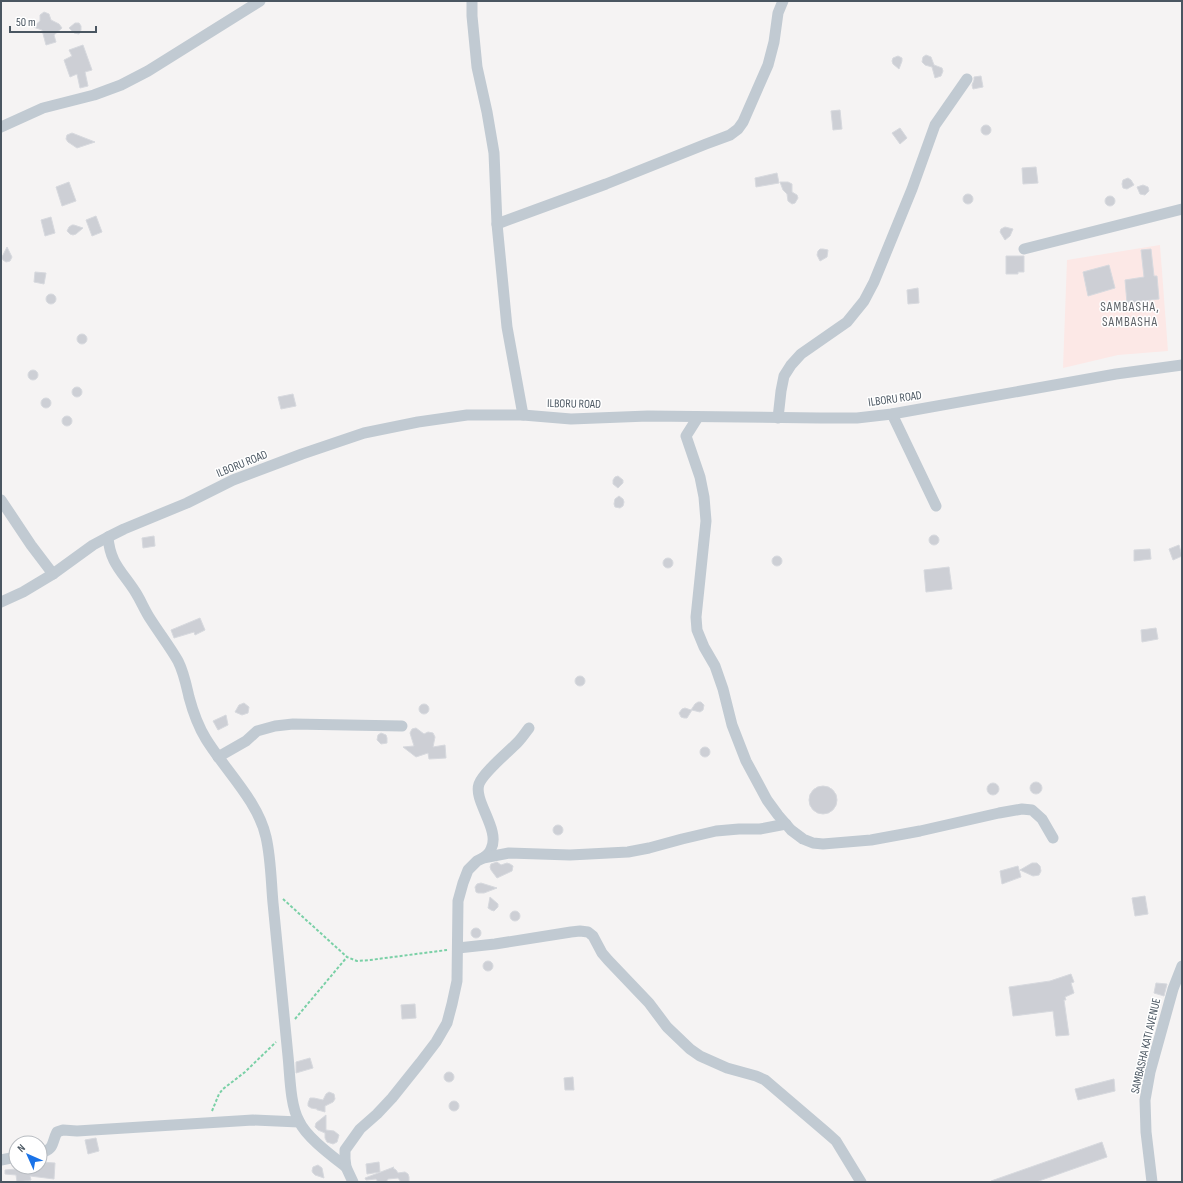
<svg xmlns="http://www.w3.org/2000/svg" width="1183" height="1183" viewBox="0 0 1183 1183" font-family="'Sofia Sans Condensed',sans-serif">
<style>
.medical{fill:#fce8e6}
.building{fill:#cdcfd5;stroke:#d7d9de}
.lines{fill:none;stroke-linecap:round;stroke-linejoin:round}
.path{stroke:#7ad0a6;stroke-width:2;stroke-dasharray:3 2;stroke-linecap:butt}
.minor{stroke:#c1cad2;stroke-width:11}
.labels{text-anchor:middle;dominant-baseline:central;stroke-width:3;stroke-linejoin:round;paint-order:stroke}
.street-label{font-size:12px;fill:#4a5661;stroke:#fff}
.neighbourhood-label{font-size:13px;letter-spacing:1px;fill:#5f6368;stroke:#fff}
</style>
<rect width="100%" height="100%" fill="#f5f3f3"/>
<!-- medical -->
<path class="medical" d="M1160,245L1168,351L1118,355L1063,368L1067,260Z"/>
<!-- building -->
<g class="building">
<path d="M44,12L49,14L51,20L59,24L62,28L54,35L56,42L46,45L42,30L33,27L40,21V15Z"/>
<path d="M75,23H79L81,26V30L79,34L74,33L69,28Z"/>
<path d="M83,45L92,70L85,72L88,86L80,88L77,74L70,77L64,60L72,56L69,50Z"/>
<path d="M926,55L931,57L934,65L942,68L943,71L941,76L935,78L932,67L925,65L922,62L923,57Z"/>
<path d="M898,56L902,58V61L899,69L893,64L892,61L893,58Z"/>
<path d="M981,76L983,87L973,89L972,85L974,80V77Z"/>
<path d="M840,110L842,129L833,130L831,111Z"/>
<circle cx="986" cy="130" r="5"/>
<path d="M900,128L907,138L900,144L892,133Z"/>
<path d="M72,133L95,142L77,148L68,142L66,139L67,135Z"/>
<path d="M1036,167L1038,183L1023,184L1022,168Z"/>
<path d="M777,173L779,183L756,187L755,178Z"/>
<path d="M1128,178L1131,180L1134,185L1127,189L1123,188L1122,184L1123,180Z"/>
<path d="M69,182L76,201L62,206L56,187Z"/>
<path d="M780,182H788L792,184V192L797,195L798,198L795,203L792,204L788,201L787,194L783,190Z"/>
<path d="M1143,185L1148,187L1149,191L1145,195L1140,194L1137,187Z"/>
<circle cx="968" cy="199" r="5"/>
<circle cx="1110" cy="201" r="5"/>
<path d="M96,216L102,232L92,236L86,220Z"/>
<path d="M51,217L55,233L45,236L41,220Z"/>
<path d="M72,225H74L83,228L76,234L73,235L70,234L67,231L69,227Z"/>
<path d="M1005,227L1013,229L1010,236L1005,240L1000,232L1001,229Z"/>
<path d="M7,247L12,257L10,261L6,262L3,260L2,257Z"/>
<path d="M820,249H823L828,250L827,257L820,261L817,255L818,251Z"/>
<path d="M1151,249L1154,276H1157L1159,299L1127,303L1125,280L1144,277L1141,250Z"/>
<path d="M1006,256H1024V272H1018V274H1006Z"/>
<path d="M1109,265L1115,288L1088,296L1083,272Z"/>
<path d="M35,272L46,273L44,284L34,282Z"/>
<path d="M918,288L919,303L908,304L907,290Z"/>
<circle cx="51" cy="299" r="5"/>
<circle cx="82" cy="339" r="5"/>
<circle cx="33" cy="375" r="5"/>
<circle cx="77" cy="392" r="5"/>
<path d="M293,394L296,406L281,409L278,397Z"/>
<circle cx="46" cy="403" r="5"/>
<circle cx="67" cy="421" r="5"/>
<path d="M615,477L618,476L623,480V483L618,488L613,484V480Z"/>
<path d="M619,496L623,499L624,502L623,506L620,508L615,507L614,504L615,499Z"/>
<circle cx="934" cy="540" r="5"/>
<path d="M154,536L155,546L143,548L142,538Z"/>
<path d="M1179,545L1182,556L1173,560L1169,549Z"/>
<path d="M1150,549L1151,559L1134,561V550Z"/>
<circle cx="777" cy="561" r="5"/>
<circle cx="668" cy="563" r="5"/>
<path d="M949,567L952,589L926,592L924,570Z"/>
<path d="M200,618L205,630L195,635L194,632L174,638L171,630Z"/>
<path d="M1156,628L1158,639L1142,642L1141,630Z"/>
<circle cx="580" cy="681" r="5"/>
<path d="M698,702H701L704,705L703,710L700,712L692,710L687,718H684L681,717L679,713L682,709L685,708L691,710L695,704Z"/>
<path d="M244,703L249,707L248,713L242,715L235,712L239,705Z"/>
<circle cx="424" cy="709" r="5"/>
<path d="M226,715L228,725L218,730L213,721Z"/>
<path d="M416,728L424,734L428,732L433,733L435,737L433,747L445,745L446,758L429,759L428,753L416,757L403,747L414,746L410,733L412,729Z"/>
<path d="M381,733L386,735L387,738V743L381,744L377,740L378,735Z"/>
<circle cx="705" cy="752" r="5"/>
<circle cx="1036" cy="788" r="6"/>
<circle cx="993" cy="789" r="6"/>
<circle cx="823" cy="800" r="14"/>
<circle cx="558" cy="830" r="5"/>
<path d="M497,862L501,865L507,863L510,864L513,866L512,871L497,878L491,870L490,867L491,864Z"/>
<path d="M1032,863H1037L1040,866L1041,871L1039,875L1033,876L1020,870Z"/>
<path d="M1018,866L1021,877L1002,884L1000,871Z"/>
<path d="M481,883L497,888L484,893H478L476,892L475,887L477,884Z"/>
<path d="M1145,896L1148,914L1135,916L1132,898Z"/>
<path d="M490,897L498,904V907L494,911L491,910L488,908Z"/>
<circle cx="515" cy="916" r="5"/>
<circle cx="476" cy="933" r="5"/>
<circle cx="488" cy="966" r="5"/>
<path d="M1071,974L1074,982L1071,983L1074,993L1065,997L1066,1000H1064L1069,1035L1056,1036L1053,1011L1013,1016L1009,987L1050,981Z"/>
<path d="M1156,983L1167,984L1164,996L1154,993Z"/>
<path d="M415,1004L416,1018L402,1019L401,1005Z"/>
<path d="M310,1058L313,1068L296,1073V1062Z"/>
<circle cx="449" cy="1077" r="5"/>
<path d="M573,1077L574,1090H565L564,1078Z"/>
<path d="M1114,1079L1115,1091L1078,1100L1075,1089Z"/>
<path d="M329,1092L334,1094L335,1099L333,1102L325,1106V1112L318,1110H317V1109L311,1108L308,1106V1103L310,1098H314L323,1100L326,1094Z"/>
<circle cx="454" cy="1106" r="5"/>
<path d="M326,1115V1130L334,1131L339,1135L337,1142L333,1144L327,1142L325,1138V1133L318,1130L315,1127L316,1123Z"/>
<path d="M96,1138L99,1151L88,1154L85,1140Z"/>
<path d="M1102,1142L1107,1157L1036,1182H991V1181Z"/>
<path d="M41,1162L55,1163L54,1179L30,1176L31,1180L17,1182L16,1175L5,1174V1170L40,1167Z"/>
<path d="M379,1162L380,1172L367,1174L366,1164Z"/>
<path d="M318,1165L322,1168L324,1178L315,1175L313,1173L312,1171L313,1167Z"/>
<path d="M394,1167L393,1168L396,1170L398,1173L405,1172L408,1174L409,1177V1182H401L398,1178L388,1179L386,1182H378L376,1179L366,1180L365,1178Z"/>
</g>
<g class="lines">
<!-- path -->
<g class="path">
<path d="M283,899L347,957L357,961L370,960L447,950"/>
<path d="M295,1019L347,957"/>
<path d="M212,1111L219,1094L223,1089L245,1072L276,1042"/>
</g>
<!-- minor -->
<g class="minor">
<path d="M472,1V16L477,67L487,112L494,153L497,224L507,327L523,415"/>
<path d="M1,127L43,108L94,95L121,85L148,71L260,1"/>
<path d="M497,224L606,184L706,144L730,135L738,129L743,122L768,65L774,42L778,13L783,1"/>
<path d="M1024,249L1182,209"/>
<path d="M892,414L936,506"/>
<path d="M698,417L686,436L700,477L704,497L706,521L696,617L697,630L704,647L715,666L723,689L732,725L746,761L767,800L778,815L791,830L803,839L813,843L823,844L871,840L920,831L999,813L1022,809L1032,810L1042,819L1053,838"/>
<path d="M778,418L781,391L784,376L791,365L801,354L847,322L864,301L874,282L912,189L935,125L967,79"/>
<path d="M1,500L31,545L53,574"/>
<path d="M108,537C110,564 123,572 136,593C141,601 145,611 151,620C160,634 170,647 178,661C184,673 186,684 189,697C193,712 198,726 206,739C225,770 258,801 266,837C271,859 271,881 273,903C278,954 283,1005 288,1056C290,1075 290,1105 299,1121C306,1137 332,1156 346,1167"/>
<path d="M1,602L23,592L53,574L93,545L108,537L124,529L187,503L233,480L302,454L364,433L418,422L467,415H523L571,419L648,416L820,418H857L892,414L1116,374L1182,365"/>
<path d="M218,757L246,741L257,731L275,726L293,724L402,726"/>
<path d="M483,858C486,856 490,852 491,849C501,830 473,801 479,784C483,773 508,752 517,743C522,738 525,733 529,728"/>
<path d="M458,948L495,944L571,932L580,931L588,932L593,936L602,953L608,960L649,1003L667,1027L690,1049L700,1056L727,1068L756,1076L765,1080L827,1133L836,1141L861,1182"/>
<path d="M40,1153C55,1149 51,1144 57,1132L63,1130L77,1131L253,1120L299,1122"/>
<path d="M1,1160L16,1157"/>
<path d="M353,1182L346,1167L345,1159V1150L360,1129L377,1114L392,1098L420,1063L436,1042L447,1023L452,1004L457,981L458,901L463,883L468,870L477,861L483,858L509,853L570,855L628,852L649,848L682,839L716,831L739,829H760L786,824"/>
<path d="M1152,1182L1146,1132L1145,1100L1150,1072L1173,989L1182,966"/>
</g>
</g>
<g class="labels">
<!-- street labels -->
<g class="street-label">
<text transform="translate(895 399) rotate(-8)">ILBORU ROAD</text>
<text transform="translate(574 404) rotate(1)">ILBORU ROAD</text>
<text transform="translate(242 464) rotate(-22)">ILBORU ROAD</text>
<text transform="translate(1146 1046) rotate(-77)">SAMBASHA KATI AVENUE</text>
</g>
<!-- neighbourhood labels -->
<g class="neighbourhood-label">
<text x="1130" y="307">SAMBASHA,<tspan x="1130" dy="15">SAMBASHA</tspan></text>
</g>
</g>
<!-- border -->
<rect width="1183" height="1183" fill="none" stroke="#4a5661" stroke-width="4"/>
<!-- north arrow -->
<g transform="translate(28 1155) rotate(315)"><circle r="19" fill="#ffffff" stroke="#b7bbc0"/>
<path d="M0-3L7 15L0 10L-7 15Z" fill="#1a73e8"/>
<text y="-6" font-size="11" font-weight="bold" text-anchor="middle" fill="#4a5661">N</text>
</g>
<!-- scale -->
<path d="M10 26v6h86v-6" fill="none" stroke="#4a5661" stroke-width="2"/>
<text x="16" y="26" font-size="12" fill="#4a5661" stroke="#ffffff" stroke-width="3" paint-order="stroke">50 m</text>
</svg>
